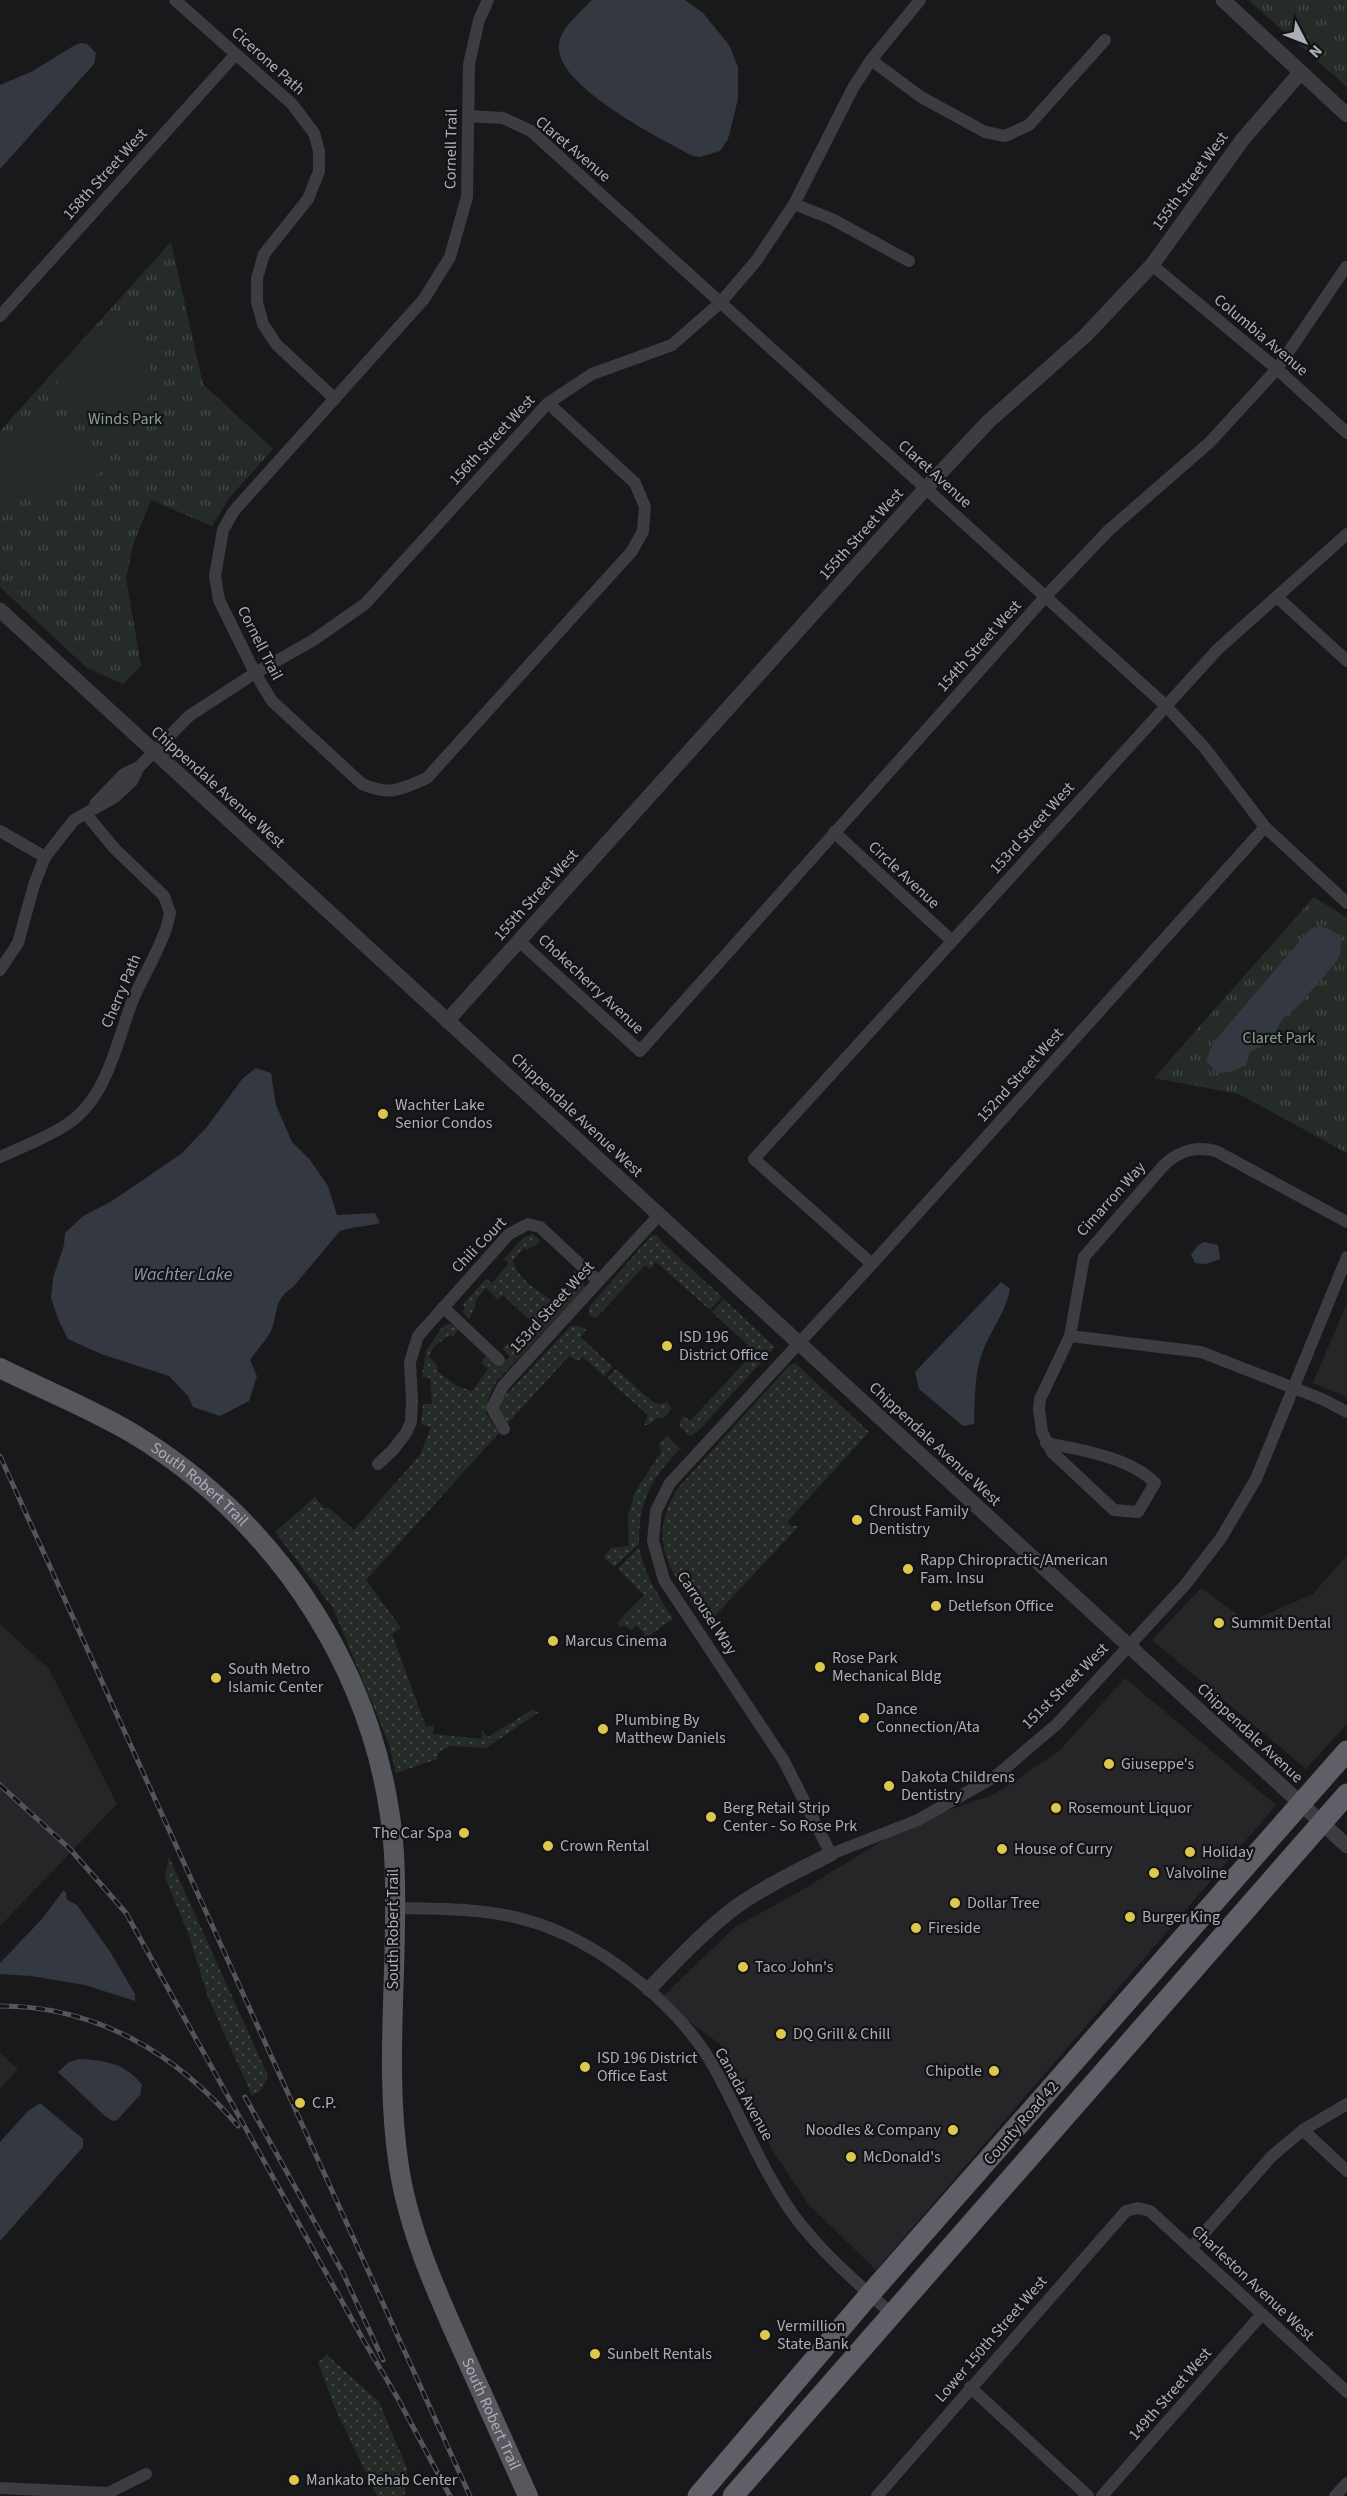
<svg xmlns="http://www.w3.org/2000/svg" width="1347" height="2496" viewBox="0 0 1347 2496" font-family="'Source Sans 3',sans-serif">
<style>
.built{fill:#262528}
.grass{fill:url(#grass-dots)}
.park{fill:url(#park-tufts)}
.pitch{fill:#252c27}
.water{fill:#343941}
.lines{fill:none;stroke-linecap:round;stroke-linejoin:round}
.minor{stroke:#3c3c41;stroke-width:12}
.tertiary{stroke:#3c3c41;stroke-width:15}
.primary{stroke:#57575e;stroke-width:20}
.trunk{stroke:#5f6067;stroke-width:21}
.rail-casing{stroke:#54545a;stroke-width:5}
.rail{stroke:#141416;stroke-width:3;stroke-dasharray:9;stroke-linecap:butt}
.poi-dot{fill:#ddc84e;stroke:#141416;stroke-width:2}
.labels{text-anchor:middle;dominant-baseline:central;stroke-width:4.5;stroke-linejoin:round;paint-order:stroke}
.street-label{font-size:16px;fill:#adaeb9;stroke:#141416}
.park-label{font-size:16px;fill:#86a18d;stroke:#141416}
.poi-label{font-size:16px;fill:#adaeb9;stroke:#141416;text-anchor:start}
.water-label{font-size:18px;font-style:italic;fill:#8896af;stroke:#141416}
</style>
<defs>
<pattern id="grass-dots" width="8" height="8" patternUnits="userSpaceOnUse" patternTransform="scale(1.5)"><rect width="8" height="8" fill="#252c27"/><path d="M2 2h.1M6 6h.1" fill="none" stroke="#424844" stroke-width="1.8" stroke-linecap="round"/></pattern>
<pattern id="park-tufts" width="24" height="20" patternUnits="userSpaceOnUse" patternTransform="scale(1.5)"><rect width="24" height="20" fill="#252c27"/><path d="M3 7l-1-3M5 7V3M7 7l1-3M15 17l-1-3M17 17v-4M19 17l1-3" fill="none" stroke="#424844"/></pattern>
</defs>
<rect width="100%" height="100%" fill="#19191b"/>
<!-- built -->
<g class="built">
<path d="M1347,1303V1397L1313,1383Z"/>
<path d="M1347,1555V1724L1306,1769L1152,1640L1201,1588L1248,1622L1313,1594Z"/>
<path d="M0,1624L49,1669L117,1804L0,1926Z"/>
<path d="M1125,1678L1276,1805L876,2270L809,2205L771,2148L720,2044L659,2000L735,1927L804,1889L909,1824L995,1794L1059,1751Z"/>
<path d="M0,2053L18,2069L0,2089Z"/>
</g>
<!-- grass -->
<g class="grass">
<path d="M532,1234L540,1240L537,1244L527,1250L524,1248L513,1260C517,1279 538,1291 553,1301L570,1281L568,1279L575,1271L579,1273L585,1288L496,1382L488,1399L486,1413L499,1433L366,1580L401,1628L392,1634L426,1727L434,1725L433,1734L482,1739V1731L488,1737L532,1710L539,1712L486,1748L450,1746L439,1752L437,1759L396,1773L389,1744L333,1608L275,1532L315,1497L324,1508H329L354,1530L420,1455L431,1427L421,1424L423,1404H432L430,1378L422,1377L426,1351L443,1326L450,1324L458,1329L453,1337L450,1335L434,1346L429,1356L436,1364L438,1372L457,1386L472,1391L488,1369L481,1363L487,1355L500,1367L510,1357L503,1349L508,1343L513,1345L533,1323L503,1295L498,1300L486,1288L475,1301L476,1304L469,1319L462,1311L465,1309L463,1304L486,1279L492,1283L509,1263L504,1259L523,1238Z"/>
<path d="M657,1235L663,1243L722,1297L710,1310L656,1262L650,1269L645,1265L599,1315L594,1318L589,1314V1307L651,1236Z"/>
<path d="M724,1299L775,1347L699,1430L690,1436L680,1427L681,1420L684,1416L690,1421L747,1360L742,1354L748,1345L712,1312Z"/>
<path d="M571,1326H578L587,1330L580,1337L613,1367L604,1376L583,1357L577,1361L569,1356L508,1423L499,1413L500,1401Z"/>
<path d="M795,1363L869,1432L787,1522L792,1526H799L710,1621L703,1620C673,1574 644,1542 678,1488L789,1366Z"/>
<path d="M616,1369L654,1403L662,1404L667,1401L671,1409L664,1418H658L648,1425H644L648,1415L607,1379Z"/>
<path d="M667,1436L680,1449C651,1478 638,1503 639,1544L614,1567L604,1557L611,1548L629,1546L628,1516L635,1492L661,1452L659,1443Z"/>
<path d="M639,1547C644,1575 658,1595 673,1619L640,1642L638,1640L645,1634L636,1625L631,1630L625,1625L621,1627L617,1623L644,1595L618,1569Z"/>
<path d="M169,1857L268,2076L261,2090L252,2096L208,1997L188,1933L165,1877Z"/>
<path d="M327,2355L379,2402L407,2469L405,2496H377L334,2406L318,2362Z"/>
</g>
<!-- park -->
<g class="park">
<path d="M1248,0H1347V87Z"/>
<path d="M171,242L203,384L273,449L230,497L212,526L151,500L134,542L126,579L141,666L123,684L87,668L0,587V431Z"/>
<path d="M1314,897L1347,918V1153L1239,1094L1154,1078Z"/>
</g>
<!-- pitch -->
<g class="pitch">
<path d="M118,314C161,369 160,388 124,446L58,390V381Z"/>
<path d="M36,410H44L111,467C78,485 38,505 0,490V453Z"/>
</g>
<!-- water -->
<g class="water">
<path d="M592,0H685L703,13L729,45L738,67V99L728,139L720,151L700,157L693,156C661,139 553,85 559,44C561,27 581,12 592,0Z"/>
<path d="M81,43L87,44L96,53L94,64L0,169V85L33,71L75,45Z"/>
<path d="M1320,926L1331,930L1342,938L1340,956L1333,966L1296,1008L1283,1018L1269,1043L1250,1052L1246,1065L1231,1072L1218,1073L1206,1061L1213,1043L1310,929Z"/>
<path d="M256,1068L271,1073L276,1105L292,1142L310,1160L328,1186L337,1215L375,1213L380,1223C366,1227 353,1226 340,1231L293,1287C272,1300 279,1315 270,1333C265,1342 256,1351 250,1360L257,1376L249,1401L220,1416L193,1407L188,1396L169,1376L101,1354L68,1339L58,1319L51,1298L53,1278L64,1245L65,1233L83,1216L112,1201L181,1154L206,1128L243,1078Z"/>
<path d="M1204,1242L1218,1245L1220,1259L1206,1264L1195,1263L1191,1255L1197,1246Z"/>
<path d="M1001,1282L1010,1289C1006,1312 990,1331 982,1353C974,1376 975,1400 974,1424L963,1426L919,1389L915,1372Z"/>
<path d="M63,1891L66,1892L67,1900L77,1905L111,1953L135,1994V2001L85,1985L31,1976L0,1974V1963L42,1919Z"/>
<path d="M79,2059C104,2060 125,2063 142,2085L140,2095L117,2120L113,2121L105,2116L58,2072L69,2062Z"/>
<path d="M40,2103L83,2139V2147L0,2241V2142L28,2111Z"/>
</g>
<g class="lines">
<!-- minor -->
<g class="minor">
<path d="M175,0L292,104L314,133L319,151V171L308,199L264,254L257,278V302L263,324L276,344L335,399"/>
<path d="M488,0L479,20L469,64L467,197L450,257L424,299L233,512L223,530L215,576L219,600L255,673L272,701L362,784C390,796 400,790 427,778L632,551L643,531L645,507L635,483L548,403"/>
<path d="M871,60L921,97L985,132L1005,136L1029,125L1105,40"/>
<path d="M468,116L503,118L531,131L1165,705L1204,747L1265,827L1347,903"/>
<path d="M794,204L832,219L909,261"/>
<path d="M1152,265L1277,369L1347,433"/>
<path d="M0,316L235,55"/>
<path d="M1277,597L1347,661"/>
<path d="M95,804L124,774L139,767"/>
<path d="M1265,827L872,1264L670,1483L656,1511L653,1541L664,1580L784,1761L831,1854L918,1820L996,1776L1057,1724L1185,1585L1221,1538L1256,1479L1347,1257"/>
<path d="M0,831L45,857"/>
<path d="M834,832L952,941"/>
<path d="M519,941L640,1051L1046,596L1109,530L1210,442L1277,369L1346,267"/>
<path d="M0,970L18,943L34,885L45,857L74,820L115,797L132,781L139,767L189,716L255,673L312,641L365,604L548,403L592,374L672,345L721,302L756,261L794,204L853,88L871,60L920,0"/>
<path d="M0,1157C22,1147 46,1138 66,1125C109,1097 116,1041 134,997C145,972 161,948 168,922L170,913L164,896L114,848L86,814"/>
<path d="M872,1264L754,1159L1218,649L1347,534"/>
<path d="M443,1307L499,1360"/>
<path d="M1070,1336L1201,1352L1322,1399L1347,1412"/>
<path d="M504,1429L492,1408L503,1386L659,1215"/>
<path d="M1046,1443C1079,1449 1131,1458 1155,1483L1138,1512L1114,1510L1052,1452L1042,1432L1039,1410L1040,1399L1070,1336L1084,1257L1164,1165C1180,1150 1196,1146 1216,1151L1347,1222"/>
<path d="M378,1464L393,1450L406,1433L411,1422L412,1401L410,1362L418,1336L509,1234L528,1224L540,1227L598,1281"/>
<path d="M395,1908C439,1909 484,1908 526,1920C598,1940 679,2004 715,2069C742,2118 762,2171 795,2217C823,2254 857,2283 891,2313"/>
<path d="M1303,2130L1347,2171"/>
<path d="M1191,2248L1272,2156L1303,2130L1347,2104"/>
<path d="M970,2387L1088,2496"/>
<path d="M0,2488L108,2493L146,2474"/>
<path d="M877,2496L1126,2211L1138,2208L1150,2211L1347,2392"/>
<path d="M1102,2496L1262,2314"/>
<path d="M1335,2496L1347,2483"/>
</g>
<!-- tertiary -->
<g class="tertiary">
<path d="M1223,0L1347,115"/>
<path d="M0,610L1347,1846"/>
<path d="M447,1021L926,488L988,422L1086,335L1152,265L1243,139L1300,73"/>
<path d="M649,1989C677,1960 705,1930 737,1906C767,1885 799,1870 831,1854"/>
</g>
<!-- primary -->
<path class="primary" id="s1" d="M0,1368C44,1390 90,1408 132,1433C280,1522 382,1680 394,1853C400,1958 383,2063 399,2167C409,2231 436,2291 462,2349C484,2398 506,2447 528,2496"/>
<!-- trunk -->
<g class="trunk">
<path d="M698,2496L870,2294L1347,1751"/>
<path d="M733,2496L1347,1794"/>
</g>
<defs>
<g id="rail">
<path d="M0,1456L470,2496"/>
<path d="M0,1785L70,1849L126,1913L364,2341L397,2397L450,2496"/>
<path d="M0,2006C97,2006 177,2054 238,2126"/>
<path d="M245,2097L343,2273L383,2360"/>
</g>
</defs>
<!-- rail casing -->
<use href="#rail" class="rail-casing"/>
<!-- rail -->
<use href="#rail" class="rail"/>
</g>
<!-- markers -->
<g class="poi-dot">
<circle cx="383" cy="1114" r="6"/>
<circle cx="667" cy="1346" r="6"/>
<circle cx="857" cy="1520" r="6"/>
<circle cx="908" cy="1569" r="6"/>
<circle cx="936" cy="1606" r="6"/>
<circle cx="1219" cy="1623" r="6"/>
<circle cx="553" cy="1641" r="6"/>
<circle cx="820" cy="1667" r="6"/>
<circle cx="216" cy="1678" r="6"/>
<circle cx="864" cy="1718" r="6"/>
<circle cx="603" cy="1729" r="6"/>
<circle cx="1109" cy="1764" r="6"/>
<circle cx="889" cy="1786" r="6"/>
<circle cx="1056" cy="1808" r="6"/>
<circle cx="711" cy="1817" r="6"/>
<circle cx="464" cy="1833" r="6"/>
<circle cx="548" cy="1846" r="6"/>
<circle cx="1002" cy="1849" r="6"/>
<circle cx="1190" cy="1852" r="6"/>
<circle cx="1154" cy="1873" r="6"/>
<circle cx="955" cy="1903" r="6"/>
<circle cx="1130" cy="1917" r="6"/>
<circle cx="916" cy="1928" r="6"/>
<circle cx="743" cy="1967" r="6"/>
<circle cx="781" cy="2034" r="6"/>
<circle cx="585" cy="2067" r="6"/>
<circle cx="994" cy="2071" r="6"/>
<circle cx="300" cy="2103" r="6"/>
<circle cx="953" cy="2130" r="6"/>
<circle cx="851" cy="2157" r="6"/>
<circle cx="765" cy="2335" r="6"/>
<circle cx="595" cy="2354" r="6"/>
<circle cx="294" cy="2480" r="6"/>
</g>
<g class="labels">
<!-- street labels -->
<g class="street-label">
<text transform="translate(268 61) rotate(42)">Cicerone Path</text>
<text transform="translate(451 149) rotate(-89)">Cornell Trail</text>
<text transform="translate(573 149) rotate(40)">Claret Avenue</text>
<text transform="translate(105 174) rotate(-48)">158th Street West</text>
<text transform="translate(1190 181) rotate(-54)">155th Street West</text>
<text transform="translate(1261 335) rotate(40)">Columbia Avenue</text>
<text transform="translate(492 440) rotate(-47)">156th Street West</text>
<text transform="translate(935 474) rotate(42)">Claret Avenue</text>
<text transform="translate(861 534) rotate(-48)">155th Street West</text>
<text transform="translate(260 643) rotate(63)">Cornell Trail</text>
<text transform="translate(979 646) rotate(-48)">154th Street West</text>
<text transform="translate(218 787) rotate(42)">Chippendale Avenue West</text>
<text transform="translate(1032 828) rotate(-48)">153rd Street West</text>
<text transform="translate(904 875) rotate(43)">Circle Avenue</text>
<text transform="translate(536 895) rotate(-48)">155th Street West</text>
<text transform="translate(591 984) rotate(43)">Chokecherry Avenue</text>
<text transform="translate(121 991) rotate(-67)">Cherry Path</text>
<text transform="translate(1020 1075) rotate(-48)">152nd Street West</text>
<text transform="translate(577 1115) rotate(43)">Chippendale Avenue West</text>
<text transform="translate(1111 1199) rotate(-48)">Cimarron Way</text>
<text transform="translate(479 1245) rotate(-46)">Chili Court</text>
<text transform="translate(552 1307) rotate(-48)">153rd Street West</text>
<text transform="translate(935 1444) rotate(43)">Chippendale Avenue West</text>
<text stroke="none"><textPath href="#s1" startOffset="232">South Robert Trail</textPath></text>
<text transform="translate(707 1613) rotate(57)">Carrousel Way</text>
<text transform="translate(1065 1686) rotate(-45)">151st Street West</text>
<text transform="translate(1250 1733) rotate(43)">Chippendale Avenue</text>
<text transform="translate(393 1929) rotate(-90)">South Robert Trail</text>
<text transform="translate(744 2094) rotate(61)">Canada Avenue</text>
<text transform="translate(1021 2123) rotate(-49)">County Road 42</text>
<text transform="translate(1253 2283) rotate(43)">Charleston Avenue West</text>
<text transform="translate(991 2339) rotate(-49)">Lower 150th Street West</text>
<text transform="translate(1170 2394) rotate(-49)">149th Street West</text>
<text stroke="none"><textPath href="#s1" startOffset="1240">South Robert Trail</textPath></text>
</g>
<!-- park labels -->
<g class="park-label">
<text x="125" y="419">Winds Park</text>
<text x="1279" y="1038">Claret Park</text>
</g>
<!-- poi labels -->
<g class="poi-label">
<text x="395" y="1105">Wachter Lake<tspan x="395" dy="18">Senior Condos</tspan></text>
<text x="679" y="1337">ISD 196<tspan x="679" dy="18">District Office</tspan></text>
<text x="869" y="1511">Chroust Family<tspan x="869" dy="18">Dentistry</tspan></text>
<text x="920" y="1560">Rapp Chiropractic/American<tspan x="920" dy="18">Fam. Insu</tspan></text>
<text x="948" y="1606">Detlefson Office</text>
<text x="1231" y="1623">Summit Dental</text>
<text x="565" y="1641">Marcus Cinema</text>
<text x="832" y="1658">Rose Park<tspan x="832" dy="18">Mechanical Bldg</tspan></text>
<text x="228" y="1669">South Metro<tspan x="228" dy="18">Islamic Center</tspan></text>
<text x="876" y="1709">Dance<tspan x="876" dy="18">Connection/Ata</tspan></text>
<text x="615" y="1720">Plumbing By<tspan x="615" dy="18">Matthew Daniels</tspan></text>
<text x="1121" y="1764">Giuseppe's</text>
<text x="901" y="1777">Dakota Childrens<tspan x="901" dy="18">Dentistry</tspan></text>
<text x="723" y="1808">Berg Retail Strip<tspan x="723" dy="18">Center - So Rose Prk</tspan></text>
<text x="1068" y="1808">Rosemount Liquor</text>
<text x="452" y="1833" text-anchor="end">The Car Spa</text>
<text x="560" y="1846">Crown Rental</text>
<text x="1014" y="1849">House of Curry</text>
<text x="1202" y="1852">Holiday</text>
<text x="1166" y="1873">Valvoline</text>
<text x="967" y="1903">Dollar Tree</text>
<text x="1142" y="1917">Burger King</text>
<text x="928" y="1928">Fireside</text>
<text x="755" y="1967">Taco John's</text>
<text x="793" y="2034">DQ Grill &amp; Chill</text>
<text x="597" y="2058">ISD 196 District<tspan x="597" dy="18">Office East</tspan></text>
<text x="982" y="2071" text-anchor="end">Chipotle</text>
<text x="312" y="2103">C.P.</text>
<text x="941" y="2130" text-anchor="end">Noodles &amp; Company</text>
<text x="863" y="2157">McDonald's</text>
<text x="777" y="2326">Vermillion<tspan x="777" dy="18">State Bank</tspan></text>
<text x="607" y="2354">Sunbelt Rentals</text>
<text x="306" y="2480">Mankato Rehab Center</text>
</g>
<!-- water labels -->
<g class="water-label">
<text x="183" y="1274">Wachter Lake</text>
</g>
</g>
<!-- north arrow -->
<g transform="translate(1305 42) rotate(132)" stroke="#141416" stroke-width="4.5" paint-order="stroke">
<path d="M0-4.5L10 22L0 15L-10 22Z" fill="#adaeb9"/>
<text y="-9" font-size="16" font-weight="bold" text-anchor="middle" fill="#adaeb9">N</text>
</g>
</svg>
